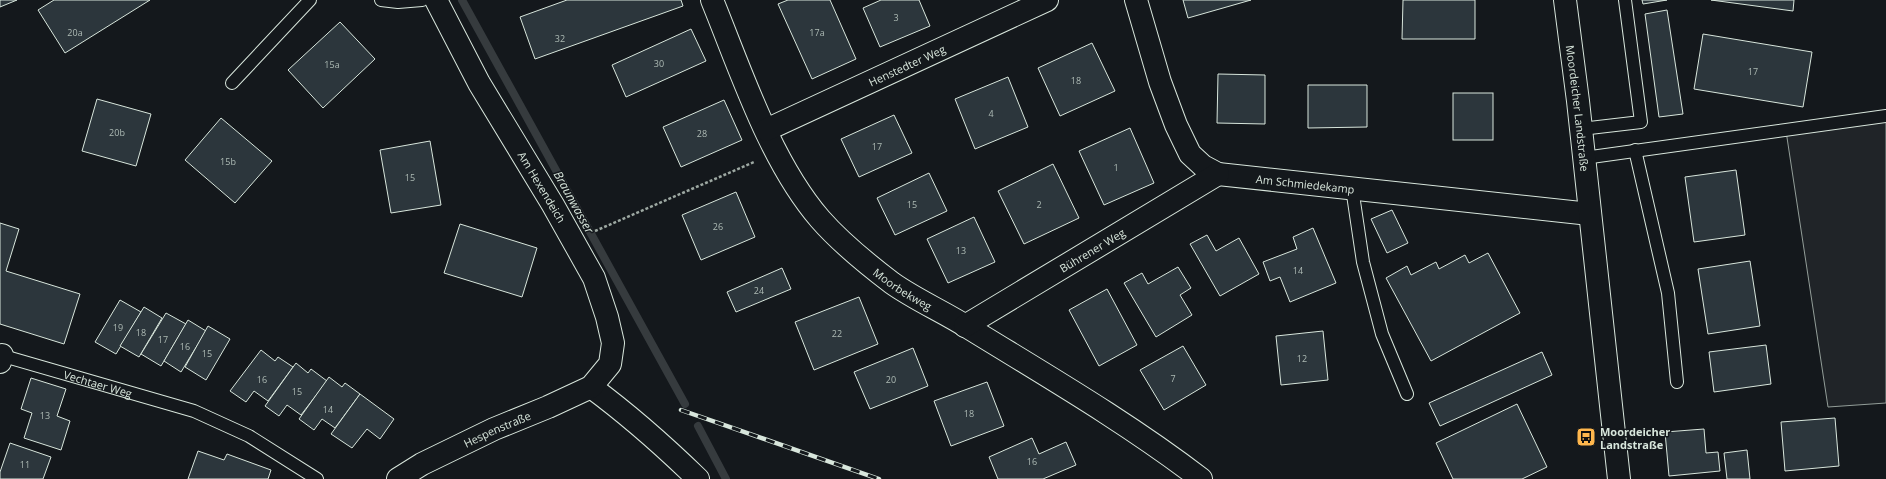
<svg xmlns="http://www.w3.org/2000/svg" width="1886" height="479" viewBox="0 0 1886 479" font-family="'Open Sans',sans-serif">
<style>
.green{fill:#202428;stroke:#939e99}
.lines{fill:none;stroke-linecap:round;stroke-linejoin:round}
.stream{stroke:#363b3e;stroke-width:8}
.building{fill:#2c363c;stroke:#d8e6dc}
.lane-casing{stroke:#d8e6dc;stroke-width:14}
.street-casing{stroke:#d8e6dc;stroke-width:24}
.secondary-casing{stroke:#d8e6dc;stroke-width:24}
.path{stroke:#9da8a2;stroke-width:2.5;stroke-dasharray:3 2;stroke-linecap:butt}
.lane{stroke:#14181c;stroke-width:12}
.street{stroke:#14181c;stroke-width:22}
.secondary{stroke:#14181c;stroke-width:22}
.rail-casing{stroke:#d8e6dc;stroke-width:4.5}
.rail{stroke:#14181c;stroke-width:3;stroke-dasharray:9;stroke-linecap:butt}
.labels{text-anchor:middle;dominant-baseline:central;stroke-width:3;stroke-linejoin:round;paint-order:stroke}
.number-label{font-size:9px;fill:#adbab4}
.street-label{font-size:11px;fill:#d8e6dc;stroke:#14181c}
.poi-label{font-size:11px;font-weight:bold;fill:#d8e6dc;stroke:#14181c;text-anchor:start}
.water-label{font-size:12px;font-style:italic;fill:#d8e6dc;stroke:#14181c}
</style>
<rect width="100%" height="100%" fill="#14181c"/>
<!-- green -->
<path class="green" d="M1886,117V403L1828,407L1786,131Z"/>
<g class="lines">
<!-- stream -->
<g class="stream">
<path d="M462,0L685,404"/>
<path d="M698,426L726,479"/>
</g>
</g>
<!-- building -->
<g class="building">
<path d="M0,0H17L0,7Z"/>
<path d="M54,0H150L65,53L38,10Z"/>
<path d="M567,0H681L683,6L535,59L520,17Z"/>
<path d="M788,0H830L856,59L812,79L778,4Z"/>
<path d="M881,0H919L930,26L880,47L863,8Z"/>
<path d="M1183,0H1251L1188,18Z"/>
<path d="M1403,0H1475V39H1402Z"/>
<path d="M1642,0H1667L1643,4Z"/>
<path d="M1711,0H1794L1793,11Z"/>
<path d="M1667,10L1683,114L1659,117L1645,14Z"/>
<path d="M340,22L375,59L323,108L288,70Z"/>
<path d="M691,29L706,61L626,97L612,65Z"/>
<path d="M1703,34L1812,52L1803,107L1694,89Z"/>
<path d="M1092,43L1115,91L1060,116L1038,68Z"/>
<path d="M1218,74L1265,75V124L1217,123Z"/>
<path d="M1008,77L1028,127L975,149L955,99Z"/>
<path d="M1308,85H1367V127L1308,128Z"/>
<rect x="1453" y="93" width="40" height="47"/>
<path d="M97,99L151,114L136,166L82,151Z"/>
<path d="M724,100L742,140L681,167L663,127Z"/>
<path d="M894,115L912,153L859,177L841,139Z"/>
<path d="M221,118L272,161L235,203L185,160Z"/>
<path d="M1130,128L1154,183L1104,205L1079,151Z"/>
<path d="M430,141L441,205L391,213L380,150Z"/>
<path d="M1053,164L1079,218L1024,244L998,191Z"/>
<path d="M1736,170L1745,235L1694,242L1685,177Z"/>
<path d="M929,173L947,211L895,235L877,198Z"/>
<path d="M736,192L755,237L701,260L682,215Z"/>
<path d="M1392,210L1408,243L1387,253L1371,219Z"/>
<path d="M974,217L995,262L948,283L927,239Z"/>
<path d="M0,223L19,229L6,271L80,294L64,344L0,324Z"/>
<path d="M460,224L537,248L522,297L444,273Z"/>
<path d="M1313,228L1336,283L1290,302L1280,277L1270,281L1263,262L1297,249L1293,237Z"/>
<path d="M1207,235L1216,251L1239,238L1259,274L1220,296L1190,244Z"/>
<path d="M1488,253L1520,313L1431,361L1386,278L1407,266L1411,275L1436,262L1439,269L1465,255L1469,263Z"/>
<path d="M1750,261L1760,326L1708,334L1698,269Z"/>
<path d="M1178,267L1191,288L1180,295L1192,315L1156,337L1124,283L1142,273L1148,284Z"/>
<path d="M782,268L791,289L736,312L727,292Z"/>
<path d="M1107,289L1137,345L1099,366L1069,310Z"/>
<path d="M859,297L878,344L814,370L795,322Z"/>
<path d="M120,300L141,312L116,354L95,342Z"/>
<path d="M144,307L162,318L139,357L120,346Z"/>
<path d="M166,313L186,324L161,366L141,354Z"/>
<path d="M188,320L206,331L181,372L164,361Z"/>
<path d="M208,326L230,339L206,380L185,367Z"/>
<path d="M1323,331L1328,380L1281,385L1276,336Z"/>
<path d="M1766,345L1771,384L1714,392L1709,352Z"/>
<path d="M1183,346L1206,385L1164,410L1140,370Z"/>
<path d="M913,348L928,386L870,409L854,372Z"/>
<path d="M261,350L275,361L278,357L293,367L268,401L254,391L246,402L230,391Z"/>
<path d="M1542,352L1552,375L1440,426L1429,403Z"/>
<path d="M296,363L308,373L311,369L327,381L301,415L287,405L279,416L265,406Z"/>
<path d="M329,377L342,387L345,383L360,394L335,428L322,419L314,430L299,419Z"/>
<path d="M31,378L66,389L57,416L70,421L61,450L24,438L32,413L21,409Z"/>
<path d="M987,382L1004,426L951,446L934,401Z"/>
<path d="M360,394L394,419L380,439L367,429L352,448L331,434Z"/>
<path d="M1517,404L1547,467L1522,479H1453L1436,443Z"/>
<path d="M1835,418L1839,466L1785,471L1781,422Z"/>
<path d="M1704,429L1706,453L1718,452L1720,471L1669,476L1665,432Z"/>
<path d="M1032,438L1039,454L1066,442L1076,465L1043,479H998L989,457Z"/>
<path d="M10,443L51,457L43,479H0V472Z"/>
<path d="M1747,450L1750,479H1727L1724,453Z"/>
<path d="M198,451L224,460L227,454L271,470L268,479H188Z"/>
</g>
<g class="lines">
<defs>
<g id="lane">
<path d="M381,0L398,2L422,0"/>
<path d="M232,83L310,0"/>
<path d="M1581,129L1641,122L1625,0"/>
<path d="M1635,150L1668,293L1677,382"/>
<path d="M1584,158L1886,116"/>
<path d="M1352,188L1363,262L1382,334L1407,394"/>
<path id="s1" d="M0,355L194,411L249,436L317,479"/>
</g>
<g id="street">
<path id="s2" d="M712,0C741,71 770,161 820,219C841,243 867,264 892,283C916,300 944,312 969,328C1047,376 1128,423 1201,479"/>
<path id="s3" d="M1136,0L1160,82L1176,125L1190,154L1203,166L1218,174L1590,214"/>
<path id="s4" d="M766,130L1047,0"/>
<path id="s5" d="M965,326L1218,174"/>
<path d="M0,362L2,355"/>
<path d="M591,387C629,415 664,446 698,479"/>
<path id="s6" d="M398,479L422,464L494,429L548,407L591,387L610,364L613,343L607,317L594,278L553,205L479,83L436,0"/>
</g>
<g id="secondary">
<path id="s7" d="M1565,0L1578,101L1619,479"/>
</g>
</defs>
<!-- lane casing -->
<use href="#lane" class="lane-casing"/>
<!-- street casing -->
<use href="#street" class="street-casing"/>
<!-- secondary casing -->
<use href="#secondary" class="secondary-casing"/>
<!-- path -->
<path class="path" d="M595,231L754,162"/>
<!-- lane -->
<use href="#lane" class="lane"/>
<!-- street -->
<use href="#street" class="street"/>
<!-- secondary -->
<use href="#secondary" class="secondary"/>
<defs>
<path id="rail" d="M681,410L879,479"/>
</defs>
<!-- rail casing -->
<use href="#rail" class="rail-casing"/>
<!-- rail -->
<use href="#rail" class="rail"/>
</g>
<!-- icons -->
<defs>
<symbol id="bus-square" viewBox="-11 -11 22 22"><rect x="-9" y="-9" width="18" height="18" rx="4" fill="#ffb74d" stroke="#14181c"/><path d="M-5-6H5V4H4V6H2V4H-2V6H-4V4H-5ZM-3.5-4V0h7V-4ZM-3.5 1.2v1.5H-2V1.2ZM2 1.2v1.5H3.5V1.2Z" fill="#111"/></symbol>
</defs>
<g fill-rule="evenodd">
<use href="#bus-square" x="1575" y="426" width="22" height="22"/>
</g>
<g class="labels">
<!-- number labels -->
<g class="number-label">
<text x="896" y="17">3</text>
<text x="75" y="32">20a</text>
<text x="817" y="32">17a</text>
<text x="560" y="38">32</text>
<text x="659" y="63">30</text>
<text x="332" y="64">15a</text>
<text x="1753" y="71">17</text>
<text x="1076" y="80">18</text>
<text x="991" y="113">4</text>
<text x="117" y="132">20b</text>
<text x="702" y="133">28</text>
<text x="877" y="146">17</text>
<text x="228" y="161">15b</text>
<text x="1116" y="167">1</text>
<text x="410" y="177">15</text>
<text x="912" y="204">15</text>
<text x="1039" y="204">2</text>
<text x="718" y="226">26</text>
<text x="961" y="250">13</text>
<text x="1298" y="270">14</text>
<text x="759" y="290">24</text>
<text x="118" y="327">19</text>
<text x="141" y="332">18</text>
<text x="837" y="333">22</text>
<text x="163" y="339">17</text>
<text x="185" y="346">16</text>
<text x="207" y="353">15</text>
<text x="1302" y="358">12</text>
<text x="1173" y="378">7</text>
<text x="262" y="379">16</text>
<text x="891" y="379">20</text>
<text x="297" y="391">15</text>
<text x="328" y="409">14</text>
<text x="969" y="413">18</text>
<text x="45" y="415">13</text>
<text x="1032" y="461">16</text>
<text x="25" y="464">11</text>
</g>
<!-- street labels -->
<g class="street-label">
<text stroke="none"><textPath href="#s4" startOffset="155">Henstedter Weg</textPath></text>
<text stroke="none"><textPath href="#s7" startOffset="109">Moordeicher Landstraße</textPath></text>
<text stroke="none"><textPath href="#s3" startOffset="286">Am Schmiedekamp</textPath></text>
<text transform="translate(542 187) rotate(59)">Am Hexendeich</text>
<text stroke="none"><textPath href="#s5" startOffset="148">Bührener Weg</textPath></text>
<text stroke="none"><textPath href="#s2" startOffset="354">Moorbekweg</textPath></text>
<text stroke="none"><textPath href="#s1" startOffset="102">Vechtaer Weg</textPath></text>
<text stroke="none"><textPath href="#s6" startOffset="111">Hespenstraße</textPath></text>
</g>
<!-- poi labels -->
<g class="poi-label">
<text x="1600" y="431">Moordeicher<tspan x="1600" dy="13">Landstraße</tspan></text>
</g>
<!-- water labels -->
<g class="water-label">
<text transform="translate(574 202) rotate(61)">Braunwasser</text>
</g>
</g>
</svg>
